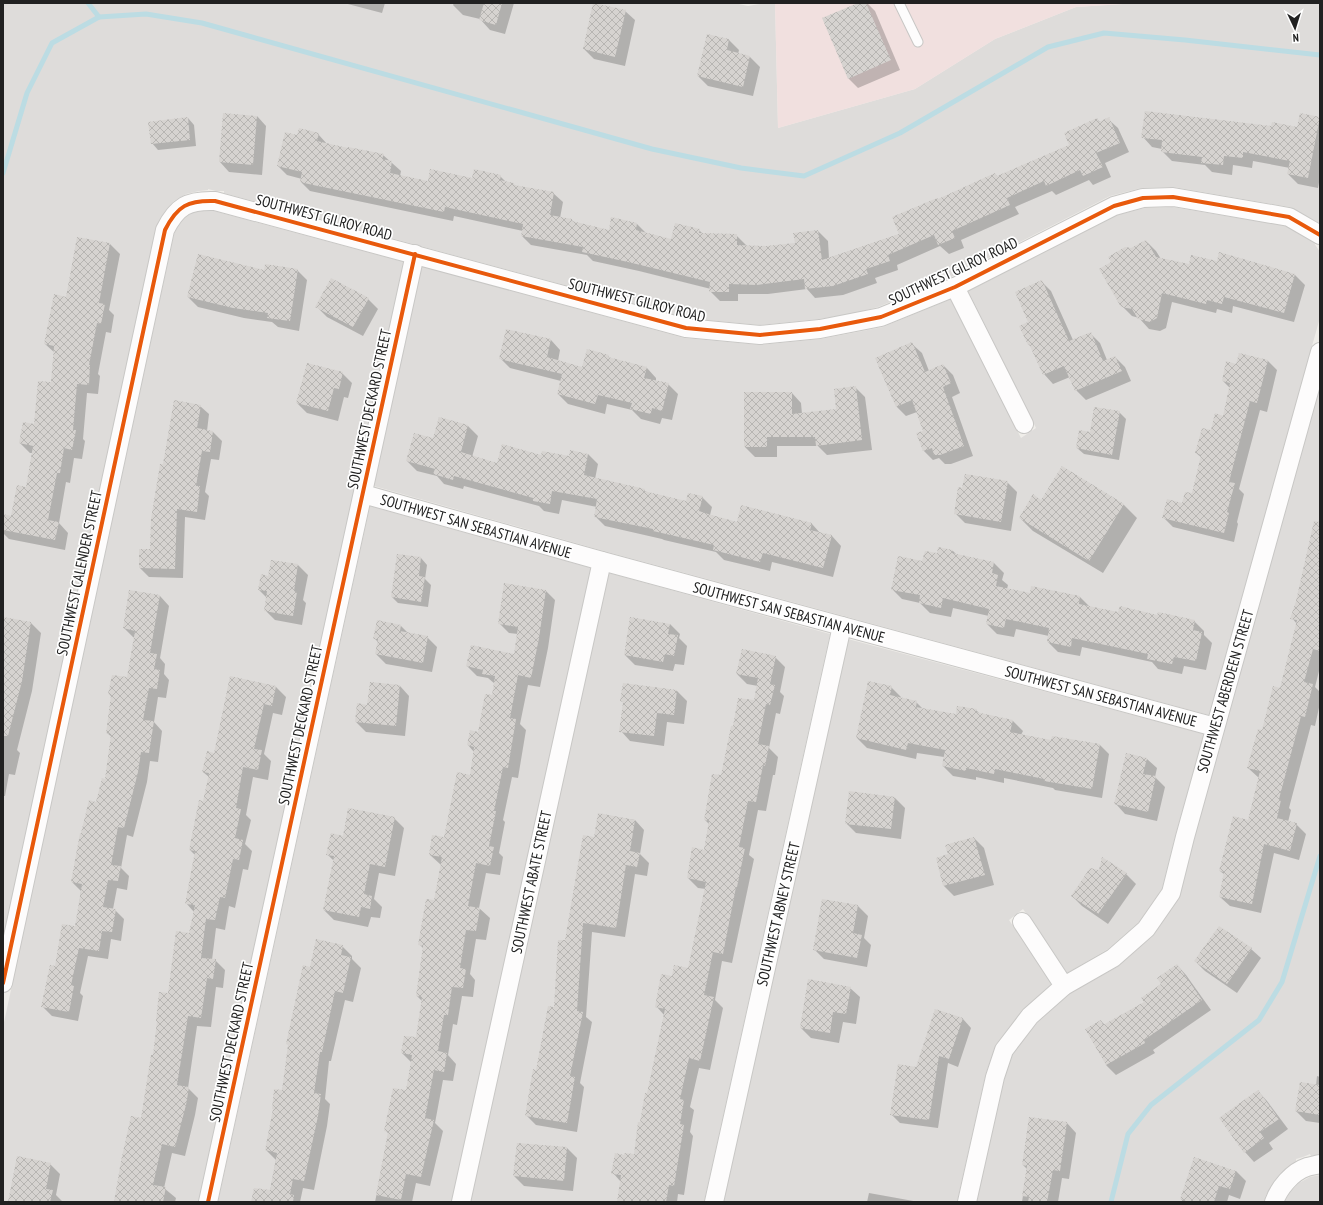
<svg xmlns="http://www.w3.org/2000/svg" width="1323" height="1205" viewBox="0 0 1323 1205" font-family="'PT Sans Narrow',sans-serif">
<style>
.residential{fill:#dedcda}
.commercial{fill:#f1e0df}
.shadow{fill:#0003}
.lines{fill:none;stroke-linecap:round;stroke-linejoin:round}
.stream{stroke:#bcdce3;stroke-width:5}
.building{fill:url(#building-cross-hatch)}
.lane-casing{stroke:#c8c7c5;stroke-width:11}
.street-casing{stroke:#c8c7c5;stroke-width:20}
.lane{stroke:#fdfcfc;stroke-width:9}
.street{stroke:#fdfcfc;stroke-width:18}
.cycleway-casing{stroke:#fff;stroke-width:6}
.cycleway{stroke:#e8590c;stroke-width:4}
.labels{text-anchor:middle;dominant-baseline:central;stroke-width:3.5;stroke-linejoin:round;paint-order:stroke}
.street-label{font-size:15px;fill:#212121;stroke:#fff}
</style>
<defs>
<pattern id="building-cross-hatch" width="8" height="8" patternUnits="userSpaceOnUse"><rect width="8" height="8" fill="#d6d3d0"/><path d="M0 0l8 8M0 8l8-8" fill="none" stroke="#b7b5b2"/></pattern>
</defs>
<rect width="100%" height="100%" fill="#efede9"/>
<!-- residential -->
<g class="residential">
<path d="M3,3H734L748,6L765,3H775L778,128L915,89L995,39L1076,7L1138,3L1320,4V222L1319,223L1290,207L1174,187L1141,188L1110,196L951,277L878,307L851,314L819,319L760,325L687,318L224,193V191H216L208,189V190L199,191L186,194L174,201L164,213L157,228L3,940Z"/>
<path d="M1172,207L1286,226L1314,243L1320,252L1319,321L1209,715L604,551L374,486L422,266L684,338L760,345L821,339L883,327L951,299L1021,438L1036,428L968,291L1117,215L1145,208Z"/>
<path d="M202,211H214L404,262L199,1202H3V1027L174,234L179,224L184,218L191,213Z"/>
<path d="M1320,386V1154L1311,1156L1310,1154L1303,1157L1296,1159V1162L1287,1168L1276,1179L1266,1195L1264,1202H976L1003,1080L1011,1055L1036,1024L1069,994L1117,967L1152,937L1179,896L1193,840Z"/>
<path d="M370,506L591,568L452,1202H218Z"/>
<path d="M609,573L830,634L704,1202H470Z"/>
<path d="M848,639L1204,734L1176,833L1162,889L1140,921L1108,949L1067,973L1023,909L1009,920L1052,984L1023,1010L997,1043L986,1073L957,1202H723Z"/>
<path d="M1320,1175V1202H1284L1290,1192L1299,1183L1310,1177Z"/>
</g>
<!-- commercial -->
<path class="commercial" d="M775,3H1138L1076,7L995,39L915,89L778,128Z"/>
<!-- shadow -->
<g class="shadow">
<path d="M344,3H385L382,13Z"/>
<path d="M454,3H514L505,34L490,30L480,19L463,15L453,5Z"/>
<path d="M860,3H867L875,11L900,70L858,88L848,78Z"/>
<path d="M625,11L635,20L625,66L594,59L584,49Z"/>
<path d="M729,40L739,50L738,54L750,57L760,67L753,96L708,86L698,76Z"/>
<path d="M257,116L266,126L262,175L229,172L220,162Z"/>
<path d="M188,118L194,125L196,146L158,150L152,143Z"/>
<path d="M1319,118L1320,177L1318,188L1298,184L1288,174L1290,168L1253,161L1252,168L1233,165L1232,175L1212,172L1205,165L1172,161L1162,151V149L1152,147L1143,137L1272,127L1298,128Z"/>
<path d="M1097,119L1100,122L1108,119L1118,128L1129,152L1105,163L1111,177L1093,185L1089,180L1056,195L1052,191L1015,207L1019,214L961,240L964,248L949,254L940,246L897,265L898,270L875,278L877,283L843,295L815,298L807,289L768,294H738V301H720L710,291L711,289L639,271L593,261L587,255L531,245L522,236L523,231L454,216L453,221L310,191L301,182L302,179L287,175L278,166L298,137L318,134L328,145L383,155L401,171L400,176L429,182L500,176L506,182L513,184L516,186L553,193L563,202L560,218L572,220L574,223L609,231L637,224L646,233L671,240L699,230L704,235H736L746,245V247H766L796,244L818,231L828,241L829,258L900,234L938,200L995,174L998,177L1070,146Z"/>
<path d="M1146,241L1156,251L1161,259L1190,265L1218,262L1295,275L1305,285L1294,322L1233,306L1232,313L1217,309L1216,313L1172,302L1166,328L1160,331L1149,329L1139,318L1132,316L1122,306L1131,250Z"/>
<path d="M110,244L120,254L109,310L114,315L111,333L106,332L98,374L100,376L98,394L87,393L83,439L85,441L82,459L74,458L70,483L66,482L59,523L68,533L65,550L9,539L3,533V515L12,517L27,488L33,453H30L20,443L35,425L52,383L55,353L45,344L67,298Z"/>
<path d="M297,270L307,280L299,331L278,327L272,322L244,318L198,307L188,297L264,271Z"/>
<path d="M1041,281L1051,291L1073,340L1090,333L1100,343L1107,360L1115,357L1125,367L1131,381L1086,400L1076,390L1070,377L1053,384L1044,374L1032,348L1028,344L1030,323Z"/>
<path d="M368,299L378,309L363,336L327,317L317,307Z"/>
<path d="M551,340L560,350L558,361L583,368L608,356L611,359L647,368L656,378V381L668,384L678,394L672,420L662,418L660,424L641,419L632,410L607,404L605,414L568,404L558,394L561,381L510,368L500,358Z"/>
<path d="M912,344L922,353L929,371L943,365L953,375L960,393L952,397L973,456L951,464H945L939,458L933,460L923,450L924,432L917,412L906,416L896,406Z"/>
<path d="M1267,360L1277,370L1267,412L1260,410L1239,489L1244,494L1237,522L1238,524L1234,542L1173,527L1163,517L1183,504L1192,495L1202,458L1196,453L1211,431L1224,417L1230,388L1223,381L1237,365Z"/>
<path d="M342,373L352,383L348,398L344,397L338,421L307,413L297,403Z"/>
<path d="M855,387L865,397L872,450L827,455L818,446H777V457H755L745,447L792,393L801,403L802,414L838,410Z"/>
<path d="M200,406L209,414L207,431L213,432L222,441L219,460L211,459L205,492L209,496L205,520L185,517L183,578L149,577L140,568V550H151L163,465Z"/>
<path d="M1119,412L1126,419L1119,460L1084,454L1077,448L1091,433Z"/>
<path d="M439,418L468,426L478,436L472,457L498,464L542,456L570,457L588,454L598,464L595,479L644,490L648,493L687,502L702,497L712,507L710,515L738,523L742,507L812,524L821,534L832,536L841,546L833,577L772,562L770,571L724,560L716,552L664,540L662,539L605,526L595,516L597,507L562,500L559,514L544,511L539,506L464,486L463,489L444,484L437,476L417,471L407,461L434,439Z"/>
<path d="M1062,468L1124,505L1137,518L1103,573L1033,531L1020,518L1042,501Z"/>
<path d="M1007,482L1017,492L1011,531L965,523L955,513Z"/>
<path d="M1320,527V667L1315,687L1320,692V703L1315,726L1311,725L1289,808L1291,810L1288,822L1296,824L1306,834L1299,860L1274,853L1261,913L1230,906L1220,897L1225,875L1220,871L1249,821L1259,778L1248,768L1280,690L1297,624L1292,618Z"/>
<path d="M953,551L957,555L994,563L1004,573L1002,580L1008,585L1007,589L1031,595L1032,588L1080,597L1090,607L1119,613L1158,616L1194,621L1204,631V635L1212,643L1206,670L1184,666L1182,674L1158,669L1152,662L1082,647L1080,656L1058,652L1048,642L1049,636L1016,629L1014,637L997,634L987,624L989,616L953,608L951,617L930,613L920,603L902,599L892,589L923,562L938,554Z"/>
<path d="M398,555L421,558L427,565L425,579L431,585L428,607L398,603L392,597Z"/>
<path d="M272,561L298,565L308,575L303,600L306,603L302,625L275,620L265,610L267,598L259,590L269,577Z"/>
<path d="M130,591L160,596L169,606L160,658L165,664L164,674L169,680L166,698L158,697L154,722L162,731L158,762L150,761L147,782L133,837L127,835L121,868L129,876L127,890L117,888L113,909L115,910L124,919L121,941L111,939L108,959L88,956L80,993L83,996L78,1021L52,1016L42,1006L56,967L76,927L81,891L72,882L97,803L106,780L112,737L107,733L112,697L109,694L128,678L135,638L133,637L124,628Z"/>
<path d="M546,591L555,600L548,648L540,687L528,685L520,724L526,730L518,778L512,777L503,820L505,822L499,853L503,857L500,875L486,873L479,908L490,918L486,940L476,939L470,974L475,980L473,997L462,996L457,1025L453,1024L448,1055L456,1064L453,1081L443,1080L435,1123L443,1131L430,1186L416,1183L412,1202H375L389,1134L386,1131L407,1091L412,1063L402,1053L417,1038L422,1001L417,996L424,949L419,944L435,901L442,865L440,864L430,855L445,838L471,776L474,752L468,745L479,733L493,696L495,684L488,678L477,676L467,666L515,655L518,634L509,633L499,623Z"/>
<path d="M3,618L31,623L41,633L32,691L17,750L20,753L15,775L9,774L5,796H3Z"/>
<path d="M670,624L680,634L679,638L687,646L684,665L675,664L673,671L635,665L625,655Z"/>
<path d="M401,626L409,634L427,637L437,647L432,672L386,664L376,654L378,642L374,638Z"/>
<path d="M775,657L785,667L780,692L784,696L780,714L776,713L769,748L778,757L775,775H773L766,811L758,810L749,855L754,859L732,963L722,961L715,1000L723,1008L710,1070L699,1068L690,1107L694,1110L690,1132L693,1136L684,1195L678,1194L677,1202H618L621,1182L613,1173L625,1156L635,1155L641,1123L665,1016L656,1006L672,977L689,969L706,889L698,888L688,878L704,851L709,824L705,820L722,777L733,727L755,701L758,686L747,684L737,674Z"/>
<path d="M231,677L276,687L286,697L282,715L273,713L264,754L271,761L268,780L253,777L246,815L251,820L245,844L252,851L248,870L243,869L235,908L229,906L225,930L216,928L212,960H215L225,970L223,988L216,987L211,1027L197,1026L188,1088L198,1098L195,1115L185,1156L172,1153L164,1188L176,1198L175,1202H114L142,1120L153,1056L169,994L190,934L194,912L186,903L195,855L190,850L204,802L209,777L203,772L215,754Z"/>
<path d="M624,684L677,691L687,701L684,724L667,722L664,746L630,741L621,731L624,704L622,701Z"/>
<path d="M400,686L409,696L405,736L366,732L356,722L368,706Z"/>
<path d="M891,687L901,697V699L916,702L924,710L957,716L976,710L980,714L1013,721L1023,731L1021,735L1052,742L1099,744L1109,754L1102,798L1055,790L1053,788L1004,778V783L976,777V780L953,776L943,766L944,757L917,753L916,759L867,748L857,738Z"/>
<path d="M1147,759L1157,768L1155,777L1165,787L1157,821L1125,814L1116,804Z"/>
<path d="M895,798L905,808L901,839L856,833L846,823Z"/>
<path d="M599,814L635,820L644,830L640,854L649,863L647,876L635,874L625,937L592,932L586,1017L592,1022L580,1083L584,1087L577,1132L536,1125L526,1115L555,1008L566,942L595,838Z"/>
<path d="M394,818L404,828L395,876L379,873L374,899L382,907L380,918L371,917L368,927L334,920L324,910L334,861L327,854L343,837Z"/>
<path d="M974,838L984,848L994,885L954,896L944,886L949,855Z"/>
<path d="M1126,874L1136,884L1108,924L1082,906L1072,896Z"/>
<path d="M823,900L858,906L868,916L864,938L871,945L867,967L824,959L814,949Z"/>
<path d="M342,946L352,956V959L361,968L353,1002L345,1000L331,1061H329L325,1099L330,1104L327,1126L314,1190L303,1188L300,1202H252L270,1192L276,1160L266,1150L282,1091L311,968Z"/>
<path d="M1251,949L1261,958L1237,993L1205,971L1195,961Z"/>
<path d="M1177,965L1186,975L1211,1010L1153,1050L1155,1053L1116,1075L1106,1065L1101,1021L1105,1025L1145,1003L1162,984Z"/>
<path d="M850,988L860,997L856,1024L843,1022L839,1043L811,1038L801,1028Z"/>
<path d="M936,1010L963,1019L971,1028L958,1067L948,1063L938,1128L900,1123L891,1114L917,1068Z"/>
<path d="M1317,1076L1320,1077V1123L1306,1121L1296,1111L1316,1086Z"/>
<path d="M1258,1091L1267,1101L1288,1129L1269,1143L1273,1149L1254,1162L1245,1152Z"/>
<path d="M1067,1123L1076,1133L1069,1179L1062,1178L1058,1202H1022L1027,1169L1023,1165Z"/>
<path d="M567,1148L577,1158L573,1191L524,1186L514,1176Z"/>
<path d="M50,1164L60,1174L56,1195L62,1201V1202H9Z"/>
<path d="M1236,1171L1246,1181L1240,1199L1229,1195L1227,1202H1183L1181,1199Z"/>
<path d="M869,1193L919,1202H867Z"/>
</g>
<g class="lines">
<!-- stream -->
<g class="stream">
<path d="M88,3L99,17"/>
<path d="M3,173L27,93L52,43L99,17L146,14L202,23L652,149L741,168L804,176L900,133L1048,47L1104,33L1185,40L1320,55"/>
<path d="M1111,1202L1128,1134L1151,1105L1259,1020L1282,982L1320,856"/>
</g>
</g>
<!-- building -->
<g class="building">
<path d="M484,3H502L496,25L479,20Z"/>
<path d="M593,3L626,10L615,57L583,49Z"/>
<path d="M858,3H866L891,60L848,79L822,18Z"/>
<path d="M707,34L729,39L727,50L750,56L743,87L697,76Z"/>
<path d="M1145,111L1271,126L1272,122L1297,127L1300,113L1320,117L1308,178L1287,174L1290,161L1243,152V158L1224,156L1223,165L1201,163L1202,157L1161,152L1162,140L1141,138Z"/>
<path d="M223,113L257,116L253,165L219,162Z"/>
<path d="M188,117L190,140L151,144L148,122Z"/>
<path d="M1109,117L1120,143L1096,153L1103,167L1083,176L1080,170L1046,186L1044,181L1007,198L1010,205L952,231L955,238L938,245L934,235L888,255L890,261L866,269L868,274L833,286L805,289L804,279L757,285L729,284V292H709L710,282L628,262L582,252L583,247L521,236L523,224L445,207L444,212L313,185L300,182L302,172L277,166L285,132L297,135L299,128L319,133L317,141L348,148V147L384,154L382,159L392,161L390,173L428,181L430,169L472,178L474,169L501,175L500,180L514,183V185L554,192L550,215L572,219V221L609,230L611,217L637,223L636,230L671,239L675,223L700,229L699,233L737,234V245L766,246L795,243L793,233L818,230L822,260L899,234L892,217L937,198L938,199L995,173L997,176L1069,145L1064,133L1097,118L1099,122Z"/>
<path d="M77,237L110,243L99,303L105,304L101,324L97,323L89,365H90L89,385L77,384L73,430H76L72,450L64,448L60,473H57L48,520L59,522L55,540L3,530V514L11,516L17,485L26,487L33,446L19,443L23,422L34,424L38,381L51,382L54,346L44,344L54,294L66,297Z"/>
<path d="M1146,240L1156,257L1189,264L1191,255L1217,261L1219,252L1295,274L1284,313L1224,297L1222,304L1207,300L1206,304L1162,293L1157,318L1150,322L1138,319L1132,309L1121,307L1099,269L1111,262L1108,257L1125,247L1131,248Z"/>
<path d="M198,254L264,270L265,264L298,269L290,321L267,318L268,313L233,308L187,297Z"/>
<path d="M331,278L369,298L353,327L315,307Z"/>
<path d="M1042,280L1069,341L1091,332L1103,361L1115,356L1122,371L1075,391L1064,366L1043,375L1029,344L1028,345L1019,326L1028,322L1015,292Z"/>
<path d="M506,329L551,339L547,357L582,367L587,349L609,355L608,357L647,367L644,378L669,383L662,411L652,408L651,414L630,409L632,403L598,395L595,404L557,394L562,374L499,359Z"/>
<path d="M912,342L925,372L943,364L951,383L943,387L964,446L940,455H934L932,448L923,451L916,433L923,431L912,400L896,407L875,358Z"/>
<path d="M1239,353L1268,360L1257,403L1250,401L1229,482L1235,483L1227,512L1229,513L1224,533L1162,518L1167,499L1182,503L1185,492L1192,493L1201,455L1195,453L1202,428L1211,430L1215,413L1223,416L1230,383L1222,381L1226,361L1236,364Z"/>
<path d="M307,363L343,372L339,389L334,388L328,411L296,403Z"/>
<path d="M856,386L862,440L816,446L815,437H767V447H744V392H792V414L836,409L834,389Z"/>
<path d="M174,400L201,405L197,428L213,431L210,452L202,451L196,486H200L197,512L177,509L175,569L139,568V549H150L151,519L160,464H163Z"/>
<path d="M1094,407L1120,411L1112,455L1076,448L1079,430L1090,432Z"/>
<path d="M439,417L468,425L461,452L497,463L502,444L541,455L542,451L569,456L570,450L588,454L584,475L645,489L644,491L686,501L688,493L703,496L699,511L708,514L737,522L741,505L812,523L810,530L832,535L823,568L763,553L760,562L713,550L714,545L653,531V529L594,517L597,499L552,491L550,504L533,501V498L454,476L453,480L433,474L435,469L406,461L414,433L433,438Z"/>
<path d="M1062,466L1124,504L1089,561L1019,518L1033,494L1041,500Z"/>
<path d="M965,474L1008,481L1001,522L954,514L958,487L962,488Z"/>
<path d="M1314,521L1320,522V651L1313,649L1304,682L1313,684L1305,717L1301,716L1279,799L1281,800L1277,818L1297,823L1290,851L1264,844L1252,904L1219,897L1224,872L1219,871L1233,816L1248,820L1260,771L1247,768L1258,729L1262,730L1273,686L1280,688L1297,620L1290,619L1296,601Z"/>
<path d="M938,547L953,550L952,553L994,562L992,573L998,575L996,586L1030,593L1031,586L1080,596L1079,604L1118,612L1120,606L1157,615L1158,612L1195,620L1193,630L1202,632L1196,661L1174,657L1172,664L1147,659L1148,654L1072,638L1071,647L1047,642L1049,628L1006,619L1004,628L986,624L989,609L943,598L941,608L919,603L920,595L891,590L898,556L922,561L925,551L937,553Z"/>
<path d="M397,554L421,557L419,576L425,577L421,602L391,597Z"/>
<path d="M271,560L298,564L294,591L297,592L293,616L264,611L267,591L258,590L261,574L268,576Z"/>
<path d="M504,583L546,590L539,638L531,678L518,675L510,718L516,719L508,768L503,767L494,811H496L489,846L494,847L490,866L476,863L468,906L480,908L476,931L466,930L460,968L466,969L463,988L452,987L448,1015H444L438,1051L447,1053L444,1072L434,1070L425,1118L434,1120L421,1177L406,1174L401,1200L376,1195L388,1132L384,1131L393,1088L406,1090L412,1055L401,1053L404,1036L416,1037L422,997L416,996L423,946L418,945L426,899L434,900L442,857L429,855L432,835L444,837L457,772L470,775L474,747L467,745L470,730L478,732L485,694L492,695L495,676L482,674L483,670L466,666L471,645L514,654L518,627L498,624Z"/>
<path d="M129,590L160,595L150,653L157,654L154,669L160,670L157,689L149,688L143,720L154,721L149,753L141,752L138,772L124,828L118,827L111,865L121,866L118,881L108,880L103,907L116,909L112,932L102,931L99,951L79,948L71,985L74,986L69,1012L41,1007L50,965L55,966L62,924L75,926L82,884L71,882L80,833H81L89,800L96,802L102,778L105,779L111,734L106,733L111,695L108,694L112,675L127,677L135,631L123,628Z"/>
<path d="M3,617L31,622L22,681L8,736H3Z"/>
<path d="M630,617L670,624L668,634L678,635L674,656L665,654L663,662L624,655Z"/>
<path d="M377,620L401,625L400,631L428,636L423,663L375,654L378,639H373Z"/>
<path d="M742,649L776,656L770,684L775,685L770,705L766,704L758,744L769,746L765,766L763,765L756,802L748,801L739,847L745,848L737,887H736L723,954L713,952L704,995L714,997L700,1061L689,1058L680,1099L684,1100L680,1124L684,1125L674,1186L669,1185L666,1202H617L621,1175L611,1174L615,1153L624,1155V1153L634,1154L638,1122H640L645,1093H647L665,1009L655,1007L661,974L672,976L674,965L688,968L706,882L687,878L692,847L704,850L709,821L704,820L712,774L721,775L731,726H733L738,698L754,700L758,678L736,674Z"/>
<path d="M230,676L276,686L272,706L264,704L254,749L262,750L258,770L243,767L236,808L241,809L235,838L243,840L239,860L233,859L225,898L220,897L215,920L206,919L201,958L216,959L213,979L207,978L201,1018L188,1016L177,1085L189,1087L186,1105L175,1147L162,1144L153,1185L166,1187L163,1202H114L121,1161L131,1116L141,1118L151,1055H153L157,1021H156L159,992L168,993L176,931L189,933L195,905L185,904L195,851L189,850L199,800L203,801L209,773L202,772L207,751L214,753Z"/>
<path d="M868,681L892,686L890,695L917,701L916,707L956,714L957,706L977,709L976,712L1013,720L1010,732L1051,740L1052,736L1100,744L1092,789L1044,781V779L995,769L994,774L966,768V771L942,766L945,750L908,743L906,750L856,738Z"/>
<path d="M370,682L400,685L396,726L355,722L357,703L367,705Z"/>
<path d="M623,683L677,690L674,715L657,713L654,736L619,732L623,702L620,701Z"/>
<path d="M1126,753L1147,758L1143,774L1156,776L1148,812L1114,804Z"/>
<path d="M849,791L895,797L891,829L845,824Z"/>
<path d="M348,808L395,817L385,867L370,864L364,894L372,896L370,909L361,907L359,917L323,910L334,856L326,855L331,833L343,836Z"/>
<path d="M598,813L635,820L630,851L640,853L637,867L626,865L616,928L583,923L577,1011L583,1012L570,1076L575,1077L567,1123L525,1116L533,1069L536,1070L548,1006L554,1007L558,940H565L583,835L594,837Z"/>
<path d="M974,837L985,875L943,886L936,858L948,854L945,845Z"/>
<path d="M1102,857L1127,873L1098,914L1071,896L1090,868L1099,870Z"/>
<path d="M822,899L858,905L853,933L862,935L857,958L813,950Z"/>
<path d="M1219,926L1252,948L1227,984L1194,961Z"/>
<path d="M316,939L343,945L341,955L351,957L343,993L335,991L322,1052H320L314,1093L321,1094L318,1116L304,1181L293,1179L290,1194L294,1195L293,1202H251L254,1188L270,1190L277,1153L265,1150L273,1109H272L274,1089L282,1090L288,1045L286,1044L303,965L310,967Z"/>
<path d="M1177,964L1202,1000L1144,1040L1145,1043L1106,1065L1085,1029L1101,1020L1103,1025L1144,1002L1141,998L1161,984L1157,978Z"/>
<path d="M808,979L851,987L846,1014L833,1012L830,1033L800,1028Z"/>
<path d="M935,1009L963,1018L949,1059L939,1056L929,1120L890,1115L898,1064L916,1067Z"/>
<path d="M1300,1082L1320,1085V1115L1295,1111Z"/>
<path d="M1258,1090L1279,1119L1260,1132L1264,1138L1244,1153L1219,1118Z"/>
<path d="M1029,1117L1067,1122L1060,1171L1053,1170L1047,1202H1028L1029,1197L1022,1196L1027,1166L1022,1165Z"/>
<path d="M517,1143L567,1147L564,1181L513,1176Z"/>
<path d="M17,1156L51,1163L46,1189L53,1190L50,1202H8Z"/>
<path d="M1194,1157L1236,1171L1230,1189L1219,1186L1214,1202H1189L1180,1199Z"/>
</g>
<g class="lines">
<defs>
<path id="lane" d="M899,3L918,42"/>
<g id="street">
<path d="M955,287L1024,424"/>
<path d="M363,494L602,561L1215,727"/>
<path d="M1022,922L1064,986"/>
<path d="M3,983L165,230C177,206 188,200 215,201L686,328L760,335L820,329L881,317L955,287L1114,206L1143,198L1173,197L1289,217L1320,235"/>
<path d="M208,1202L415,254"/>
<path d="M461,1202L602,561"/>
<path d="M714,1202L842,626"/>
<path d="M967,1202L995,1077L1004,1050L1030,1016L1064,986L1113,958L1146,929L1171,893L1185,837L1320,352"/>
<path d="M1274,1202C1279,1188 1292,1172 1307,1167C1311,1166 1316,1165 1320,1164"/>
</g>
</defs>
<!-- lane casing -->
<use href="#lane" class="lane-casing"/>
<!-- street casing -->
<use href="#street" class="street-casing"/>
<!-- lane -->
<use href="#lane" class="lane"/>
<!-- street -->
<use href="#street" class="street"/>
<defs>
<g id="cycleway">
<path d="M3,983L165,230C177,206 188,200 215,201L686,328L760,335L820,329L881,317L955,287L1114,206L1143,198L1173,197L1289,217L1320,235"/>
<path d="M208,1202L415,254"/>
</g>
</defs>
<!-- cycleway casing -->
<use href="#cycleway" class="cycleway-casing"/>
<!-- cycleway -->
<use href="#cycleway" class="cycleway"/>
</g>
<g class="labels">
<!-- street labels -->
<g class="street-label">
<text transform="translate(324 217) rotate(15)">SOUTHWEST GILROY ROAD</text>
<text transform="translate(953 271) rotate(-25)">SOUTHWEST GILROY ROAD</text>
<text transform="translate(637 300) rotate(14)">SOUTHWEST GILROY ROAD</text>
<text transform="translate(369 409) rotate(-78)">SOUTHWEST DECKARD STREET</text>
<text transform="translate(476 526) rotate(16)">SOUTHWEST SAN SEBASTIAN AVENUE</text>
<text transform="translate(79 573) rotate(-78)">SOUTHWEST CALENDER STREET</text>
<text transform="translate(789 612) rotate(15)">SOUTHWEST SAN SEBASTIAN AVENUE</text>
<text transform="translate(1225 691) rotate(-74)">SOUTHWEST ABERDEEN STREET</text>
<text transform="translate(1101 696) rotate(15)">SOUTHWEST SAN SEBASTIAN AVENUE</text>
<text transform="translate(300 725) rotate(-78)">SOUTHWEST DECKARD STREET</text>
<text transform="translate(531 882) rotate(-78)">SOUTHWEST ABATE STREET</text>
<text transform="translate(778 914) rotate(-77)">SOUTHWEST ABNEY STREET</text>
<text transform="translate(231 1042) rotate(-78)">SOUTHWEST DECKARD STREET</text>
</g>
</g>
<!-- border -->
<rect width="1323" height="1205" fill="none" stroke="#212121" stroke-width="8"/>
<!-- north arrow -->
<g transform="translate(1295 28) rotate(176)" stroke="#ffffff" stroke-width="3" paint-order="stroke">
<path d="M0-3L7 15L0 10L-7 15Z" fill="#212121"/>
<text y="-6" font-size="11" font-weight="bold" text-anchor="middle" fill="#212121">N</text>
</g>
</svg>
